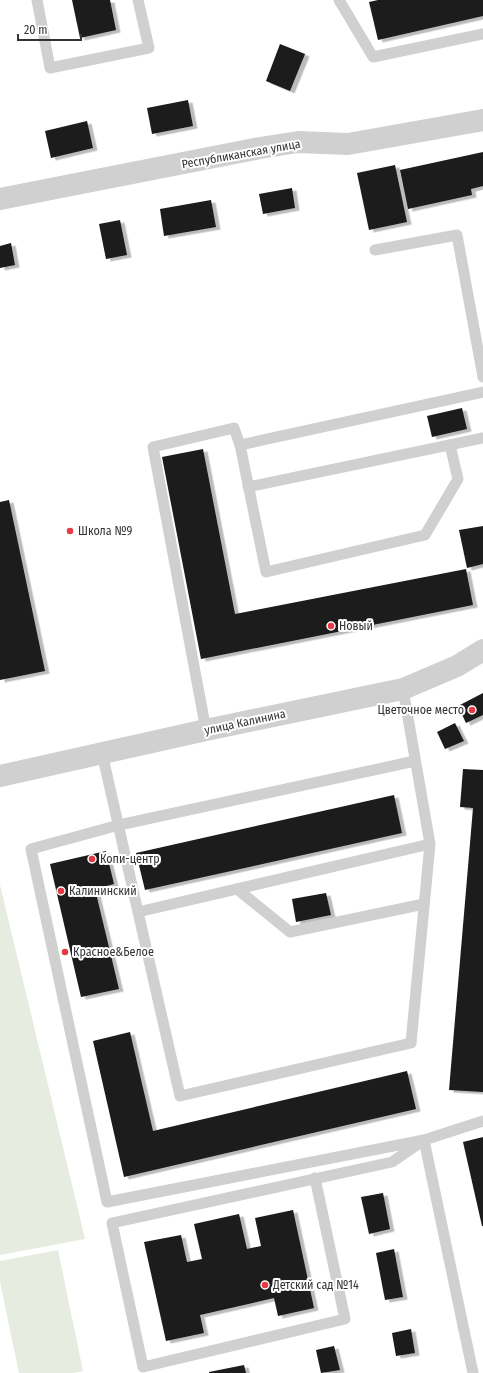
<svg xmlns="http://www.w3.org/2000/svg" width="483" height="1373" viewBox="0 0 483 1373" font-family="'Fira Sans Condensed',sans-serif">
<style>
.green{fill:#e6ecdf}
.building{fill:#1a1a1a;filter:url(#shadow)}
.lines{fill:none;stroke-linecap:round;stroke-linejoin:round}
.service{stroke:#d0d0d0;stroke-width:11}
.minor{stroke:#d0d0d0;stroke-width:22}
.tertiary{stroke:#d0d0d0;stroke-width:22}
.poi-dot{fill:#e63946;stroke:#fff;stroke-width:1.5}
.labels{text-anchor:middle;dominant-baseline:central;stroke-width:4;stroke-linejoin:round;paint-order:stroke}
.street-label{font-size:12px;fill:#333;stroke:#fff}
.poi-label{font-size:12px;fill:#333;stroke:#fff;text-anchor:start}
</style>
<defs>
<filter id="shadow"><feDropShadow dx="4.5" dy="2.5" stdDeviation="0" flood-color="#0004"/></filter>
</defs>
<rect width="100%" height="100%" fill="#fff"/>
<!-- green -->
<g class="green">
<path d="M0,885L85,1239L0,1255Z"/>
<path d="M58,1250L83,1371L73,1373H19L0,1282V1261Z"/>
</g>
<!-- building -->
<g class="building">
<path d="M72,0H110L116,30L80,38Z"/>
<path d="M378,0H483V16L378,40L369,2Z"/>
<path d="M280,44L305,54L290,91L266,81Z"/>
<path d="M188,100L193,126L152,134L147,108Z"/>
<path d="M87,121L93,148L51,158L45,131Z"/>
<path d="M483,152V186L471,189L472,195L408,209L400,170Z"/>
<path d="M395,165L407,222L369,230L357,173Z"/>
<path d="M292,188L295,208L263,214L259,194Z"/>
<path d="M211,200L216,227L164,236L160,209Z"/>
<path d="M120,220L127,255L106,259L99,224Z"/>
<path d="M11,243L15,265L0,268V246Z"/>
<path d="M462,408L467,429L432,437L427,416Z"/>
<path d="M203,449L235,614L466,569L473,605L201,659L162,457Z"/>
<path d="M9,500L45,671L0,680V502Z"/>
<path d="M483,526V564L467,568L459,530Z"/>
<path d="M483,693V715L466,723L458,706Z"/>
<path d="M455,723L464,741L445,749L437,732Z"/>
<path d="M463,769L483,770V1092L449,1090L473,808L460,807Z"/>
<path d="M394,795L402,833L145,890L136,853Z"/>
<path d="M106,851L114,884L95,889L119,989L81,997L50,864Z"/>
<path d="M326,893L331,915L296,922L292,899Z"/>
<path d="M130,1032L153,1131L407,1071L416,1109L124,1177L93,1041Z"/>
<path d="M483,1137V1226H482L463,1142Z"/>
<path d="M383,1193L390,1229L369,1234L361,1197Z"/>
<path d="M293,1210L314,1308L278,1316L274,1298L200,1315L204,1333L166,1341L144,1242L181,1235L187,1262L202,1259L194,1224L239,1214L247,1249L261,1246L255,1218Z"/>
<path d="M394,1249L403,1297L385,1300L376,1253Z"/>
<path d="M411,1329L415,1353L396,1356L392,1333Z"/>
<path d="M334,1346L340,1370L321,1373L316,1350Z"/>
<path d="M244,1365L246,1373H209V1372Z"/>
</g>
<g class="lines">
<!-- service -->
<g class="service">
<path d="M37,0L50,68L149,48L138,0"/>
<path d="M339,0L373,57L483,34"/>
<path d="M375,250L457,235L483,377"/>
<path d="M240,445L483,392"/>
<path d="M248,487L483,438"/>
<path d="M403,689L430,844L411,1043L180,1096L138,912L430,844"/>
<path d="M206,730L153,447L234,428L240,445L266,572L425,535L458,479L450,445"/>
<path d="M102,753L138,912"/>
<path d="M415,761L119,825L31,849L107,1202L424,1140L473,1373"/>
<path d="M237,889L290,932L424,904"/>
<path d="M315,1178L345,1319L143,1367L112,1223L392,1162L424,1140L483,1121"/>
</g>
<!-- minor -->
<path class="minor" d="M0,199L260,148L298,142L348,144L483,120"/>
<!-- tertiary -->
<path class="tertiary" d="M0,776L206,730L403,689L457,666L483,650"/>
</g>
<!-- markers -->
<g class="poi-dot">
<circle cx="70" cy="531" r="4"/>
<circle cx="331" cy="626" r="4"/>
<circle cx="472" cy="710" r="4"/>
<circle cx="92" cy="859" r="4"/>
<circle cx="61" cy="891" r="4"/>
<circle cx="65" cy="952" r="4"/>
<circle cx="265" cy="1285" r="4"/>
</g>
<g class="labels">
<!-- street labels -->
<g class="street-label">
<text transform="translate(241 154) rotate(-10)">Республиканская улица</text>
<text transform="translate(245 722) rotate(-12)">улица Калинина</text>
</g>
<!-- poi labels -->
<g class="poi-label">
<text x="78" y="531">Школа №9</text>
<text x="339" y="626">Новый</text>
<text x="464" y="710" text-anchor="end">Цветочное место</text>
<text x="100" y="859">Копи-центр</text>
<text x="69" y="891">Калининский</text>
<text x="73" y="952">Красное&amp;Белое</text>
<text x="273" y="1285">Детский сад №14</text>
</g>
</g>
<!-- scale -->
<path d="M18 34v6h63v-6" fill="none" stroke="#333333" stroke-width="2"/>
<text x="24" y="34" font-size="12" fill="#333333" stroke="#ffffff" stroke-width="3" paint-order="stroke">20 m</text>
</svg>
